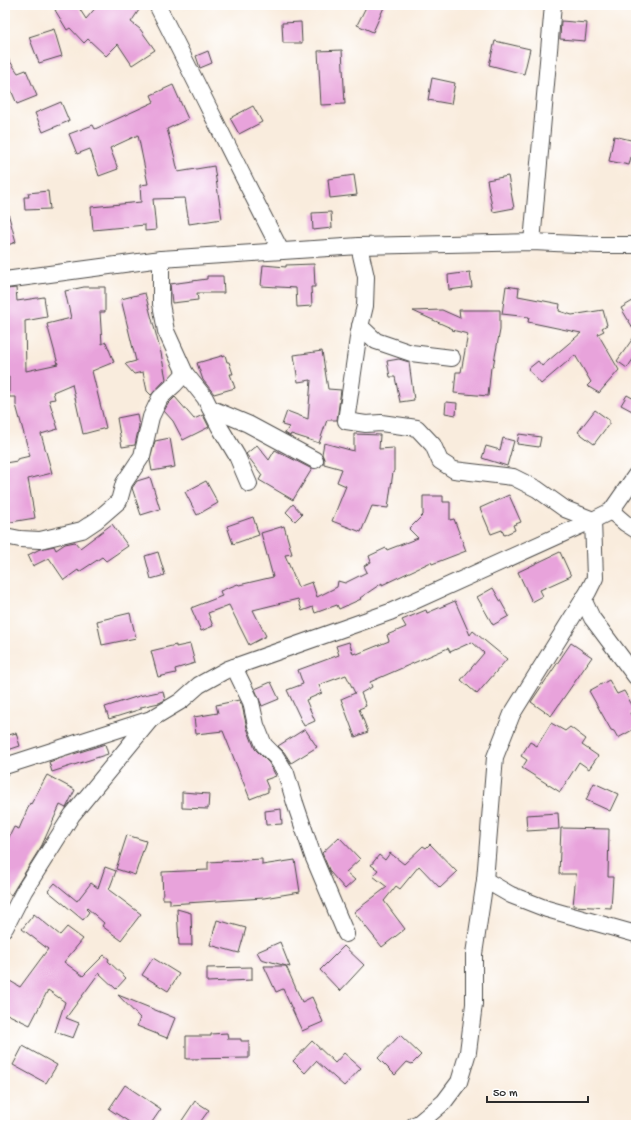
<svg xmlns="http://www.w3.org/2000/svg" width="641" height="1130" viewBox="0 0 641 1130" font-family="'Gochi Hand',sans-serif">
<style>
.building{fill:#e8a3db}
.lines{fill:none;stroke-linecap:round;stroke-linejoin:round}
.street-casing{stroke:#4a4846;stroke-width:18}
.street{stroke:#fff;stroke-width:16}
</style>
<rect width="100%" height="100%" fill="#fff"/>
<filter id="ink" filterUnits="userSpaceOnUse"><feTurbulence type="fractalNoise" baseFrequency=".025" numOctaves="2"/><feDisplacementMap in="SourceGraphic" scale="8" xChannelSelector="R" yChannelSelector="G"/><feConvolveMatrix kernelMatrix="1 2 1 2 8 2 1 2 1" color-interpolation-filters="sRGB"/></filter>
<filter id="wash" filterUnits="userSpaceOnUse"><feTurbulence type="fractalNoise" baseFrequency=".012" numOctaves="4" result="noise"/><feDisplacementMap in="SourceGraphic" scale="16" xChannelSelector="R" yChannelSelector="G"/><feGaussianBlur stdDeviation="0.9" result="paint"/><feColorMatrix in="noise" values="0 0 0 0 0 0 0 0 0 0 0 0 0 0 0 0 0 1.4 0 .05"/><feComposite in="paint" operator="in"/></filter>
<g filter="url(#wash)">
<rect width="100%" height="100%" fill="#f9ecdd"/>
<g id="blocks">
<!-- building -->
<g class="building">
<path d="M64,5H77L86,19L98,5H131L139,10L131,22L140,29L155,50L132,65L118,44L106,56L88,39L84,43L70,28L67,30L55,10Z"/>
<path d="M367,5H385L373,32L357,25Z"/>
<path d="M561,21L587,23L585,41L560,39Z"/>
<path d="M301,22L302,43H283L282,23Z"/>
<path d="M54,29L62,56L39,63L29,37Z"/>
<path d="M495,41L530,49L524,74L489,65Z"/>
<path d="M342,50L345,104L321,105L318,51Z"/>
<path d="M208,51L212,63L200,68L196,56Z"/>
<path d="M5,54L18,73L26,70L37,96L17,104L5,76Z"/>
<path d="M432,78L455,83L451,104L428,100Z"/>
<path d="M173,85L188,119L167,129L175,158L178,172L214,166L222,219L189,224L185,198L153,199L156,230L145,231V225L93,230L91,207L141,202L140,185L148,184L138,135L110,148L118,169L99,176L90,149L77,154L69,134L93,125L95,129L154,102L151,95Z"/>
<path d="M61,102L69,121L43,132L35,113Z"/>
<path d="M253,106L262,122L239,134L230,118Z"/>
<path d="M614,136L635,141L629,165L609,161Z"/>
<path d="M354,175L357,195L330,198L328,179Z"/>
<path d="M508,176L514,208L493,212L487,180Z"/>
<path d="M48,191L50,209L25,210L24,197H29L28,193Z"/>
<path d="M331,212L332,228L313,230L312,213Z"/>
<path d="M8,213L16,242L5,246V214Z"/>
<path d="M314,264L315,287H311L312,306L297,307L296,288L261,286L263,265L286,267V265Z"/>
<path d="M470,272L472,287L449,290L448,275Z"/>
<path d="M207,276H223L224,293H197L198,300L172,303L170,284L207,279Z"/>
<path d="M506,286L519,288L518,296L560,304L559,311L572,315L603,310L607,325L602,328L604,331L598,334L619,370L599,393L587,386L591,382L575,355L541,384L528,369L538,361L542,366L581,333L528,322L529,317L502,314Z"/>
<path d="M84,287H105V312H100L102,344L106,342L114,362L92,371L106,428L83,434L72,384L53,392L55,399L49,400L58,429L41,434L52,473L28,479L35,518L5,523V463L17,461V459L30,456L16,405V397H9V377H5V312H7L6,289L16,288L17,301L44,297L47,317L25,321L26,371L58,364L47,324L71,318L65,291Z"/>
<path d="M145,293L161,353L166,379L151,395L147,391L143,372L134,374L125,364L136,361L121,299Z"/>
<path d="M636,299V333L621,308Z"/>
<path d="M442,310L460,318L459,310H500V330L493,367H491L488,396L454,393L456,372H461L468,334L452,330L453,329L413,311Z"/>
<path d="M636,334V355L627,368L617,361Z"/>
<path d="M322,351L328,389L341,390L337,420H327L319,443L291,434L290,436L285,433L289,427L282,425L287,411L308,419L311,380L298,382L294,355Z"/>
<path d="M225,355L227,362H229L233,374H230L235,388L214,394L203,380L197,363Z"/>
<path d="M399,359L409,362L414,400L400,402L395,377H390L387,361Z"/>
<path d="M627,395L636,400V413L621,405Z"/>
<path d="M175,397L194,419L203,415L209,427L183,440L173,421L164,411L168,404Z"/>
<path d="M446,402L457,403L456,415L445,413Z"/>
<path d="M595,410L609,420V424L594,444L578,432Z"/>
<path d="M137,414L139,426L135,445L122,447L117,418Z"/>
<path d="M354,434L380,435L379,449L394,448V472H393L388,508L372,506L361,532L332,521L346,486L337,482L342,469L324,464V459L322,454L324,443L354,451Z"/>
<path d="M519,434L541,437L539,447L517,444Z"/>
<path d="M170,438L175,467L152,471L150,460L155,441Z"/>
<path d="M503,438L514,441L507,466L482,458L486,446L500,450Z"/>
<path d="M257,445L269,460L275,450L312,469L293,500L259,480L262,475L246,454Z"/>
<path d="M150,477L160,509L141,515L132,488L137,481Z"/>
<path d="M206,481L218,503L197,515L185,492Z"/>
<path d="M509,495L521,522L513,525L515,530L504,535L502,530L491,534L480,508Z"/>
<path d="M423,496H443V502H450V520L454,519L466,551L432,564L431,562L382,585V583L360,598L361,599L339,609L337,605L315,613L313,607L302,611L298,599L253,610L266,636L249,645L229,605L208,613L213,626L201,631L191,608L222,596L220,591L238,584L239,585L273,577L261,533L284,526L292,554L285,555L298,587L312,582L317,597L337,587L338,581L345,583L367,572L364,566L371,562L369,556L386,548L387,550L418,538L409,529L423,515Z"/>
<path d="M293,504L302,514L295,521L286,512Z"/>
<path d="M253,517L259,535L233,544L227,526Z"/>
<path d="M112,524L128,546L106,561L102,557L79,572L78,570L64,580L49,558L33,566L28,555L40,549L54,546L56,550L65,544L75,542L80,548Z"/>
<path d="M158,552L165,575L151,579L145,556Z"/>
<path d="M560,552L571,576L540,590L543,596L532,602L518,572Z"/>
<path d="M493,588L509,616L493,625L477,597Z"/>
<path d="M455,601L470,635L473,631L507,659L477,694L461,680L484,653L472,642L450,652L448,648L370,682L372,687L361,693L366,706L359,709L368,732L355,737L341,699L355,693L346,675L319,685L322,693L306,700L315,721L304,726L287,690L303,684L298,670L339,655L336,646L349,642L353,654L356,653L357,654L389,641L387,635L406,627L402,620L426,610L427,613Z"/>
<path d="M130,613L136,638L102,645L97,621Z"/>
<path d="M571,643L592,657L551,716L531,702Z"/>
<path d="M190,644L195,663L175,669L176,673L158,677L151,651L176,645V647Z"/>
<path d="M609,680L617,694L624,691L635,710L630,713L636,725V728L618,738L614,731L611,730L589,691Z"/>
<path d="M271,682L279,699L262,706L255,689Z"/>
<path d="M163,691L165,700L159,703L141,707V709L109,719L105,707L139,696Z"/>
<path d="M239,700L242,705L247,728L255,749L269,763L276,776L265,780L268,787V792L250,799L223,731L196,734L194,717L218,713L216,705Z"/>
<path d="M551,723L565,731L570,727L586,739L582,745L598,756L589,769L579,762L560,792L522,768L527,760L521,756L530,742L537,746Z"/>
<path d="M305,729L317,747L291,763L284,752L278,746Z"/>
<path d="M16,733L20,746L5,751V736Z"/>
<path d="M105,744L108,754L52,772L49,762Z"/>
<path d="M47,775L75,790L66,808L60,805L42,845L11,895L5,891V845L14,827L19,829L30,803L31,804Z"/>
<path d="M594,783L618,794L610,811L586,800Z"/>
<path d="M182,792L209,794L208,809L182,808Z"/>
<path d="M281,809L282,824L266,825L265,811Z"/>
<path d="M558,813L559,829L527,831L526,815Z"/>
<path d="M561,828L609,829L608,877H613L611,908L573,906L576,874H559Z"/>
<path d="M127,835L146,841L135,875L116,869Z"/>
<path d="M339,837L360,859L346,872L355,880L345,889L330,872L322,853Z"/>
<path d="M430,844L457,872L440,888L419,866L400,889L396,886L384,901L405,929L382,947L354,912L387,887L373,876L378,870L371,865L379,855L385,860L390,853L404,864L423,846L426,848Z"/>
<path d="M262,859V865L295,860L300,892L264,898L170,904V899H163L162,872L208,870V862Z"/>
<path d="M105,867L116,871L109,890L141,914L121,940L102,926L104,923L87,908L86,909L89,912L83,920L48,891L55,883L77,901L91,883L98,888Z"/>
<path d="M177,909L191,913L192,945H179Z"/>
<path d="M34,914L60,935L67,927L83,939L64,962L83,976L104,955L109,959L108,961L126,978L116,989L99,973L66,1018L79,1023L73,1038L55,1032L65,1002L48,990L30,1025L5,1013V978L20,987L48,949L22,929Z"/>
<path d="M217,920L246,928L239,953L210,945Z"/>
<path d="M280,942L290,967L261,959L257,952Z"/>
<path d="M344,946L364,965L340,991L320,970Z"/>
<path d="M153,958L179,974L168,991L142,975Z"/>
<path d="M264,966H286L302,1002L312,997L323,1022L302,1031L283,989L276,992Z"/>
<path d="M252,967V980L207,982V968Z"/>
<path d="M118,995L175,1018L167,1038L137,1026L140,1018Z"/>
<path d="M227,1033L228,1039H241V1041H249V1058L186,1059V1036H211V1034Z"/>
<path d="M400,1035L421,1055L412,1064L407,1062L395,1075L378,1058Z"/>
<path d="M312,1041L335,1063L344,1053L361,1068L344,1086L316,1061L305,1073L293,1061Z"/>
<path d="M23,1046L57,1065L46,1083L13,1065Z"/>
<path d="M125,1085L161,1109L150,1125H134L109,1109Z"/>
<path d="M195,1101L209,1110L198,1125H179Z"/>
</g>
</g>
</g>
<g filter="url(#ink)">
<use href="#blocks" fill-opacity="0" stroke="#4a4846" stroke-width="1"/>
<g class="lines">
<defs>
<g id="street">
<path d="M157,5C199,87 239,170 281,251"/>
<path d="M532,242L553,5"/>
<path d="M359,246L366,277L365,306L359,331L346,421L366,424L381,423L417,428L433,445L440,461L454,470L513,477L537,489L565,509L593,520L595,578L588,592L512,714L495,757L485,880L474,954V1004L468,1052L459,1082L444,1102L419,1123L414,1125"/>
<path d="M161,259V304L166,331L185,373L205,398L219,426L237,456L249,484"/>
<path d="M5,280L161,259L359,246L532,242L599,245H636"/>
<path d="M360,326L376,341L411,353L452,358"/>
<path d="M210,408L248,424L315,460"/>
<path d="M611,511L625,523L636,530"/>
<path d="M5,536L20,539L40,540L82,530L97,520L119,501L124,483L142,456L151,417L160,398L174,385L185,373"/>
<path d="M583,599L592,618L636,677"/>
<path d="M234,667L251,702L256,725L264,745L276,757L286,773L295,803L313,856L346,934"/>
<path d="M5,766L151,719L181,701L199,685L228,669L390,612L593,520L611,511L636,475"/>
<path d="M485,880L511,895L547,909L636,934"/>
<path d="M5,928L24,891L72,815L151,719"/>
</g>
</defs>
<!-- street casing -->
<use href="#street" class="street-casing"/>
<!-- street -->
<use href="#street" class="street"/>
</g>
</g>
<!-- margin -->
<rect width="641" height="1130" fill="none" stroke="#fff" stroke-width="20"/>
<!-- scale -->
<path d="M487 1096v6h101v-6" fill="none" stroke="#2b2b2b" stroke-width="2"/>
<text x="493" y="1096" font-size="12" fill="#2b2b2b" stroke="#ffffff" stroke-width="3" paint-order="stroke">50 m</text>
</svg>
